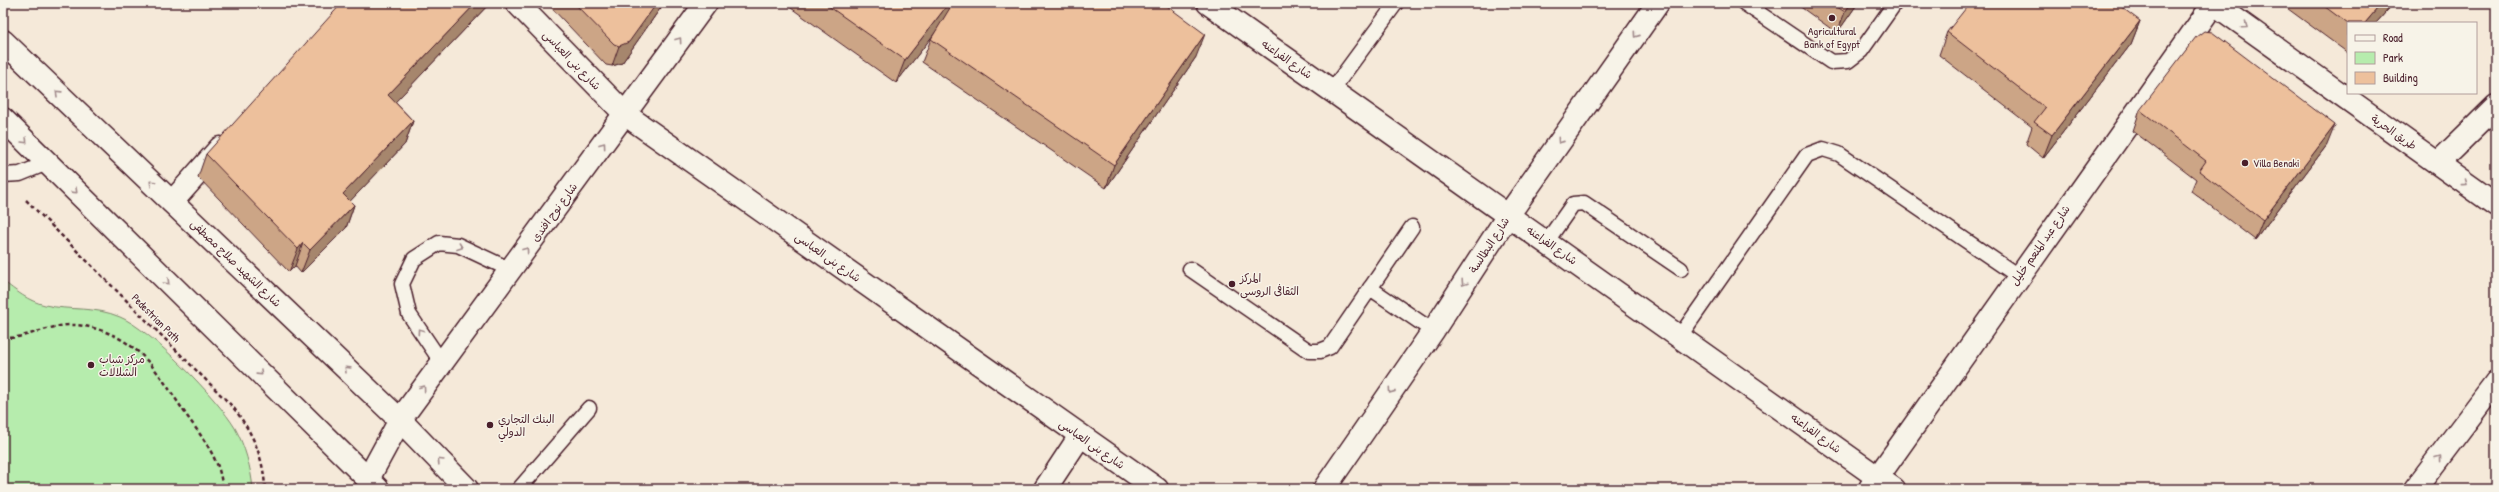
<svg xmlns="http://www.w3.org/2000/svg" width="2499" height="492" viewBox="0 0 2499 492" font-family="'Patrick Hand','Playpen Sans Arabic',sans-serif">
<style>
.green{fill:#b6ecad;stroke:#80866c}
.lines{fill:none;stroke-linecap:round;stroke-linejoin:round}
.service-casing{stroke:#4a1f2b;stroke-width:17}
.minor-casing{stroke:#4a1f2b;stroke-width:25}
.tertiary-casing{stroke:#4a1f2b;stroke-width:25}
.secondary-casing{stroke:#4a1f2b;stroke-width:25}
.primary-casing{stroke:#4a1f2b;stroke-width:25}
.path{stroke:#4a1f2b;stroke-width:2.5;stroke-dasharray:4 3;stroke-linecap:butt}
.service{stroke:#f7f3e8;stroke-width:14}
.minor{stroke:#f7f3e8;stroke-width:22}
.tertiary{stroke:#f7f3e8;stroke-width:22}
.secondary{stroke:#f7f3e8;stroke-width:22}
.primary{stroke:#f7f3e8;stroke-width:22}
.wall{fill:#cca586;stroke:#4a1f2b}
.shaded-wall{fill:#a6866d;stroke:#4a1f2b}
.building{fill:#edc09c;stroke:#4a1f2b}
.oneway{stroke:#a0898a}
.poi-dot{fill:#4a1f2b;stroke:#f7f3e8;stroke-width:1.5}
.labels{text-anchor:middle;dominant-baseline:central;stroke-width:3;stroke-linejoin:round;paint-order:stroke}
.poi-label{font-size:11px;fill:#4a1f2b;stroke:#f7f3e8;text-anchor:start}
.street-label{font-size:11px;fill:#4a1f2b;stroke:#f7f3e8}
</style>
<rect width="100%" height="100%" fill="#f5e9d9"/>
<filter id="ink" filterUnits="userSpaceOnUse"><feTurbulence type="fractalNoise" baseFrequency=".025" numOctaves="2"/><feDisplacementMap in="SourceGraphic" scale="8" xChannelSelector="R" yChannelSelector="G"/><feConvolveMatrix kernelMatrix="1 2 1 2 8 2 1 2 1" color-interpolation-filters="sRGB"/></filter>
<g filter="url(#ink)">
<!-- green -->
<path class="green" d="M3,281C16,291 28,301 45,305C70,311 95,306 120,317C150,329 218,399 235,428C245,446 251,468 253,489H3Z"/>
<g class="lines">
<defs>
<g id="service">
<path d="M1744,3L1831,62L1848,61L1861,51L1895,3"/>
<path d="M1332,90L1396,3"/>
<path d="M3,175L20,174L47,163"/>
<path d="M1547,241L1573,204L1584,203L1681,269"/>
<path d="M1190,269L1309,351H1320L1330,347L1412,227"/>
<path d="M1370,288L1433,331"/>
<path d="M1680,336L1807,155L1823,149L1839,154L2018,276"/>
<path d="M442,363L409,314L402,284L414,259L439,243L458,245L511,270"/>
<path d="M519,489L589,408"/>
</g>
<g id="minor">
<path d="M517,3L626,115L1157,489"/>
<path d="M1208,3L1894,489"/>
<path d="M2438,163L2496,106"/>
<path d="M172,202L220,148"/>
<path d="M400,420L706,3"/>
<path d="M1870,488L2214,3"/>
<path d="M1045,489L1080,436"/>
<path d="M2415,489L2496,382"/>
</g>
<path id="tertiary" d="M1324,489L1433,331L1509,214L1658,3"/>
<g id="secondary">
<path d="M3,41L400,420L467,489"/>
<path d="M3,119L378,489"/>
<path d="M368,479L400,420"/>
</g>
<path id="primary" d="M2213,3L2496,205"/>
</defs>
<!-- service casing -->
<use href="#service" class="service-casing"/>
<!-- minor casing -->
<use href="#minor" class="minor-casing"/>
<!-- tertiary casing -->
<use href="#tertiary" class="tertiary-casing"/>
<!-- secondary casing -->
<use href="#secondary" class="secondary-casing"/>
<!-- primary casing -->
<use href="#primary" class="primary-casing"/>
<!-- path -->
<g class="path">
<path d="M26,200L232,406C252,431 264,457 265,489"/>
<path d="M3,338C27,339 49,324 74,325C94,326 115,334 131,346C155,364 170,391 187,416C197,430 208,444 215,460C220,469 221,479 223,489"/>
</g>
<!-- service -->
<use href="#service" class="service"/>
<!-- minor -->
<use href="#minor" class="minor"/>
<!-- tertiary -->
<use href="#tertiary" class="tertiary"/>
<!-- secondary -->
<use href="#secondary" class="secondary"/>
<!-- primary -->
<use href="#primary" class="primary"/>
</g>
<!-- wall -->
<g class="wall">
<path d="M490,3L395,102L413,121L405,144L350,201L354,205L346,228L301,273L295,266L289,272L198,177L206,154Z"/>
<path d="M547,3H664L622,63L612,66L606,65Z"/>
<path d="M784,3H1163L1196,57L1106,188L922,62L931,39L933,35L896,83Z"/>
<path d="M1795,3H1858L1837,33Z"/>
<path d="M2280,3H2394L2376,23H2348V53Z"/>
<path d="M2140,21L2131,44L2043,158L2026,144L2032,127L1939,55L1947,32Z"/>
<path d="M2140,110L2327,145L2255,240L2191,191L2196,179L2133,131Z"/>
</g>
<!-- shaded-wall -->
<g class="shaded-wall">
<path d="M476,3H490L380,118L388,95Z"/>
<path d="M657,3H664L622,63L612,66L619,46Z"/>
<path d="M949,3H958L896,83L905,60Z"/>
<path d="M1851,3H1858L1837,33L1845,12Z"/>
<path d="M2382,3H2394L2376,23H2365Z"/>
<path d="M2140,21L2131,44L2043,158L2052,135Z"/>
<path d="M1205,34L1196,57L1106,188L1114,165Z"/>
<path d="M413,121L405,144L335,217L343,194Z"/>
<path d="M2335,125L2327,145L2255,240L2263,220Z"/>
<path d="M354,205L346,228L301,273L310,250Z"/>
<path d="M303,243L295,266L289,272L298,249Z"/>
</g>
<!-- building -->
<g class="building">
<path d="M342,3H476L388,95L413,121L343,194L354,205L310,250L303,243L298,249L206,154Z"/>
<path d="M574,3H657L629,42L619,46L614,44Z"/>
<path d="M824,3H949L905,60Z"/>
<path d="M953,3H1163L1205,34L1114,165L931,39Z"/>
<path d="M1831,3H1851L1845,12Z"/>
<path d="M1970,3H2116L2140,21L2052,135L2034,122L2045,108L1947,32Z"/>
<path d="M2320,3H2382L2365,23H2348V24Z"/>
<path d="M2204,31L2212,32L2335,125L2263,220L2199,171L2206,161L2140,110L2196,37Z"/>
</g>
<!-- one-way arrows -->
<defs><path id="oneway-chevron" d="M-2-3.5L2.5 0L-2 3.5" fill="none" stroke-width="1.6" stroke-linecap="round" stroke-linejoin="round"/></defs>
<g class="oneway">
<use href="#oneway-chevron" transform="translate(2245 26) rotate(35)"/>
<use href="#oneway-chevron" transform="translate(1636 35) rotate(125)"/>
<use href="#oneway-chevron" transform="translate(679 40) rotate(-54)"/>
<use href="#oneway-chevron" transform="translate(58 93) rotate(-136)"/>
<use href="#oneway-chevron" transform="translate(25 141) rotate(46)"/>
<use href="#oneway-chevron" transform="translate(1560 141) rotate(125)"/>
<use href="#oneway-chevron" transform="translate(603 145) rotate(-54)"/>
<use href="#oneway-chevron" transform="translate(152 183) rotate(-136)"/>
<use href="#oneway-chevron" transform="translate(2465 183) rotate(36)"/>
<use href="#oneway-chevron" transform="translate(75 191) rotate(44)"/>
<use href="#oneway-chevron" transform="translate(460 247) rotate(20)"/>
<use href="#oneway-chevron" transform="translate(526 250) rotate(-54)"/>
<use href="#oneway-chevron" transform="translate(167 282) rotate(44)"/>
<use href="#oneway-chevron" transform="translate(1464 283) rotate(123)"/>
<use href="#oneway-chevron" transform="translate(420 331) rotate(-125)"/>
<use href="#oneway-chevron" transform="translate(347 369) rotate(-136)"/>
<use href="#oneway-chevron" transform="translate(260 373) rotate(44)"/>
<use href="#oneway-chevron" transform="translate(423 388) rotate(-54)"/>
<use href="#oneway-chevron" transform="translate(1391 391) rotate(125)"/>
<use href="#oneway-chevron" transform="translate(2439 458) rotate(-53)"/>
<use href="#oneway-chevron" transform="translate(440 461) rotate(-134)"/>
</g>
</g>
<!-- markers -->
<g class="poi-dot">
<circle cx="1832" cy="18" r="4"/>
<circle cx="2245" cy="163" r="4"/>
<circle cx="1232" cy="284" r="4"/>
<circle cx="91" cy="365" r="4"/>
<circle cx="490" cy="425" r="4"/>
</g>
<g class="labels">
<!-- poi labels -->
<g class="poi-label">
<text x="1832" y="31" text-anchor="middle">Agricultural<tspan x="1832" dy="13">Bank of Egypt</tspan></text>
<text x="2253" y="163">Villa Benaki</text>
<text x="1240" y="278">المركز<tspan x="1240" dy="13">الثقافى الروسى</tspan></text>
<text x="99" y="359">مركز شباب<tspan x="99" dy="13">الشلالات</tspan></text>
<text x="498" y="419">البنك التجاري<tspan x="498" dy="13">الدولي</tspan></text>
</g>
<!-- street labels -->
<g class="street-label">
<text transform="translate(1287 59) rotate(35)">شارع الفراعنه</text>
<text transform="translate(572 60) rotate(46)">شارع بنى العباسى</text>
<text transform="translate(2394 132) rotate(35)">طريق الحرية</text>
<text transform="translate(554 212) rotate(-54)">شارع نوح افندى</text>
<text transform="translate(1489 245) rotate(-57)">شارع البطالسة</text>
<text transform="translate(1552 245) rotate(35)">شارع الفراعنه</text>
<text transform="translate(2040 245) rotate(-55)">شارع عبد المنعم خليل</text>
<text transform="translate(828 257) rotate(35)">شارع بنى العباسى</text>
<text transform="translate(236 263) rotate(44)">شارع الشهيد صلاح مصطفى</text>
<text transform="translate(156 318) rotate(45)">Pedestrian Path</text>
<text transform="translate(1816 433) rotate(36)">شارع الفراعنه</text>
<text transform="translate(1092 444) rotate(35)">شارع بنى العباسى</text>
</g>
</g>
<!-- margin -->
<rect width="2499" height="492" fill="none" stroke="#f7f3e8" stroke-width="16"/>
<rect x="8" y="8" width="2483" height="476" fill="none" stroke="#4a1f2b" stroke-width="1.5" filter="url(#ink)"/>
<!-- legend -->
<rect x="2347" y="22" width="130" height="72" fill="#f7f3e8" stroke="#b29e9c"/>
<rect x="2355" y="35" width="20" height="6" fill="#f7f3e8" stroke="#b29e9c"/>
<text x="2383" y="42" font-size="12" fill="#4a1f2b">Road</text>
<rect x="2355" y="52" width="20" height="12" fill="#b6ecad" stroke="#b29e9c"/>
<text x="2383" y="62" font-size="12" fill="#4a1f2b">Park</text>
<rect x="2355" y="72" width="20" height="12" fill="#edc09c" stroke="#b29e9c"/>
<text x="2383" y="82" font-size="12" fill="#4a1f2b">Building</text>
</svg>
